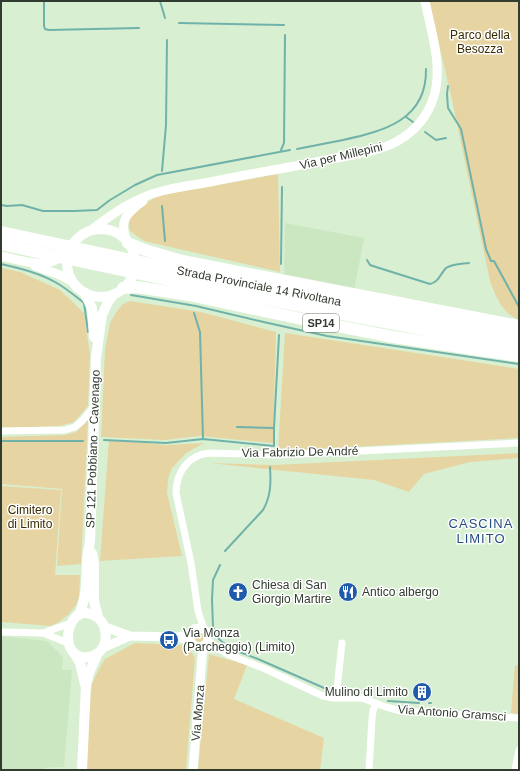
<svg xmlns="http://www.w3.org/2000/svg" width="520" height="771" viewBox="0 0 520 771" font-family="Helvetica,sans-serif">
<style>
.built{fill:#cbe7c2}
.green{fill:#e6d4a2}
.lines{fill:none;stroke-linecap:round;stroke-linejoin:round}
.stream{stroke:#70b2aa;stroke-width:2}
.minor{stroke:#fff;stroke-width:7}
.tertiary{stroke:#fff;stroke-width:9}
.secondary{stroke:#fff;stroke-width:10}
.trunk{stroke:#fff;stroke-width:12}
.labels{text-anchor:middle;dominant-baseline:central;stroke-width:3;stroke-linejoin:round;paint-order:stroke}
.shield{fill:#fff;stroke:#70766d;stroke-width:1}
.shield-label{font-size:11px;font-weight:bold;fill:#323b2f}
.park-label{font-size:12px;fill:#392c02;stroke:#fff}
.street-label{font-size:12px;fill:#323b2f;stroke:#fff}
.poi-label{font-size:12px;fill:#323b2f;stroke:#fff;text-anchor:start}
.neighbourhood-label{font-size:13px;letter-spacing:1px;fill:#274d82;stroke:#fff}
</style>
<rect width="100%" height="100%" fill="#d8f0d1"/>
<!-- built -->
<g class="built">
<path d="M285,223L364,238L354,292L284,278Z"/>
<path d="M1,636L47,641L63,657L62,670H72L64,767L43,768L42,770H1Z"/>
</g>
<!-- green -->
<g class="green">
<path d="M429,1H519V320C502,313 496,297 490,281L452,100Z"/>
<path d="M278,174L280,272L144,241L130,231L128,219L136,210L157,196Z"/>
<path d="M1,268L20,272L60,290L84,313L90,354L88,406L74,422L60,426L1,428Z"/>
<path d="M130,301L201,312L276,332L273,443L199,436L165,440L101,437L105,350L110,323L117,311L123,304Z"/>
<path d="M285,333L519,369V438L278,451Z"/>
<path d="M88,420L81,564L57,566L62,489L1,484V437L64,435L76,432Z"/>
<path d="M109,440L167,445L204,443L186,453L172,468L168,479L167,493L182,556L100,561Z"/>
<path d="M519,453V458L470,462L424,474L409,492L374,480L209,463L274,465Z"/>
<path d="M1,486L61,490L55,575H80L79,597L76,605L69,614L59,622L51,626L1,622Z"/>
<circle cx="199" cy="637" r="5"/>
<path d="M135,643L182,645L190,650L195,658L186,770H83L87,715L92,684L98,671L105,659Z"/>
<path d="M209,654L247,665L234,699L324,738L320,770H198Z"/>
<path d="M515,665L519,666V696L518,702H519V713L518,714L511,713Z"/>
</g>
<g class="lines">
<!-- stream -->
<g class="stream">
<path d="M44,1V26L45,29L49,30L139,28"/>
<path d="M160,1L165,18"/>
<path d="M179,23L284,25"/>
<path d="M448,86L447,94L448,108L461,129L486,249L491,261H494L519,307"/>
<path d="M406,117L413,122"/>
<path d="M425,132L436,140L446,138"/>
<path d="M297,149C312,146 328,143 343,140C384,131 427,120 426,69"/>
<path d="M281,150L284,143L285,35"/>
<path d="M162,171L166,125L167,40"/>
<path d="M1,205L7,206L22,205L43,211H74L97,210L110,200L135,185L157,175L290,150"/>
<path d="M162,206L165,241"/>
<path d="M367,260L370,265L376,267L430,284C439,282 440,274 446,268C452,264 462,264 469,263"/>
<path d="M1,264C20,268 39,273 55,282C66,288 75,296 84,303L88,332"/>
<path d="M281,264L282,187"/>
<path d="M131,295L196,306L268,323L327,336L519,364"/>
<path d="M194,313L200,332L203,439"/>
<path d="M237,427L274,428"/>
<path d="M104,440L166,443L203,439L274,446V428L279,335"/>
<path d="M1,441H83"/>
<path d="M225,551L263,510C271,496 271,483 270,467"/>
<path d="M220,565L213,580L212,600L213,627L216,634L219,639L229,648L258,659L331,691"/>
<path d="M388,701L419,703"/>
<path d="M429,703H431"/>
</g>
<!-- minor -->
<g class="minor">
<path d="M1,431L65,430L75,427L83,420L95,405"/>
<path d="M204,629L198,611L191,563L176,493C176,473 188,455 209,453L279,455L519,443"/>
<path d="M1,632L43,633L68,643"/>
<path d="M43,633L71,623"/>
<path d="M208,642L229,655L263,668L323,696L333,698H362L386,707L401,711L519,718"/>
<path d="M336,698L342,643"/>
<path d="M369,770L372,719L373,711L376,703"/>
<path d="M515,770L519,750"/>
</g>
<!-- tertiary -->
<g class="tertiary">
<path d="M91,230C114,213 134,198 162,191C177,187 194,185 210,182C248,174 287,168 326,160C349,155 374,153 396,142C414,132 428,116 434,96C443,67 431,30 425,1"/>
<path d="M127,241C118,221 127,213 143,201"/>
<path d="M1,256C21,260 45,270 63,256"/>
<path d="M35,266L60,275L73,282"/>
<path d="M105,627L130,636L178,637L183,636L191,633"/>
<path d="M178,637C182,638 187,640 190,642C193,644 195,646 198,647C210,648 212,632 201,628L194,629C189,633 189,637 191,642"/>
<path d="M103,648L130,636"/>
<path d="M193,770L202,657L204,645"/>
</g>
<!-- secondary -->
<g class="secondary">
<circle cx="101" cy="263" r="34"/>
<path d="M84,292L92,308L93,320L94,337"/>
<path d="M92,553L94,564V601L98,617"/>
<path d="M82,613C112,611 113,655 88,657C62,660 63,620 82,613Z"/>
<path d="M79,615C87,597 86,581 87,562C87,555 89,548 90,541L96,357L102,315L108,302L114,294"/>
<path d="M75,654L80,663L85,684"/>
<path d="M82,770L86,685L89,673L98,653"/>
</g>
<!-- trunk -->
<g class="trunk">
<path d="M1,232L164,267L398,314L519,335"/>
<path d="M128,243L145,250L182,261L301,284L519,326"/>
<path d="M1,244C173,282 346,316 519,347"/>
<path d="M123,288L137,287L189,295L292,317L393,337L519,356"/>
</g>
</g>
<!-- icons -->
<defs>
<symbol id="church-disc" viewBox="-11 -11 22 22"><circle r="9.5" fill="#1f5aab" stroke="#fff"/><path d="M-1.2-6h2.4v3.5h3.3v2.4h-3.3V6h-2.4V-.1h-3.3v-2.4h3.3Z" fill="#fff"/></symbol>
<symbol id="restaurant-disc" viewBox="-11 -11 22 22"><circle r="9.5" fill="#1f5aab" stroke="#fff"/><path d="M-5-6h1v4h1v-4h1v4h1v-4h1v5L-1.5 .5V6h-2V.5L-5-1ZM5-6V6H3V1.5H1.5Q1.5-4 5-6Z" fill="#fff"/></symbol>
<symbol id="bus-disc" viewBox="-11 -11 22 22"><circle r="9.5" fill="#1f5aab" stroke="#fff"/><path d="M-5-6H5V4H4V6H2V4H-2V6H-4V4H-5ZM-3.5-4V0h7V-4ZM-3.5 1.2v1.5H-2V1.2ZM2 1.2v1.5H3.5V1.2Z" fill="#fff"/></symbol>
<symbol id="building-disc" viewBox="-11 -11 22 22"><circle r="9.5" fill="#1f5aab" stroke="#fff"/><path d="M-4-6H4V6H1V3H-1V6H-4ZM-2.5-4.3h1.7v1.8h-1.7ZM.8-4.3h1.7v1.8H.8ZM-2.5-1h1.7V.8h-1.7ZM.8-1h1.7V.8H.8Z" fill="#fff"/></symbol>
</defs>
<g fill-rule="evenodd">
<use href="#church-disc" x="227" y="581" width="22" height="22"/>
<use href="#restaurant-disc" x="337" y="581" width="22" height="22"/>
<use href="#bus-disc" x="158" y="629" width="22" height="22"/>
<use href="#building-disc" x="411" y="681" width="22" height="22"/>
</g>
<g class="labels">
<!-- shield labels -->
<rect class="shield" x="303" y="314" width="36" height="18" rx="3"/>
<g class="shield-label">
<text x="321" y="323">SP14</text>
</g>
<!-- park labels -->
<g class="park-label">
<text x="480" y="35">Parco della<tspan x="480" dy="14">Besozza</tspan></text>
<text x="30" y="510">Cimitero<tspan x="30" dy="14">di Limito</tspan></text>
</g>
<!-- street labels -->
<g class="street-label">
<text transform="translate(341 156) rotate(-13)">Via per Millepini</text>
<text transform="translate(259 286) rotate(11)">Strada Provinciale 14 Rivoltana</text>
<text transform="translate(93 449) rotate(-88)">SP 121 Pobbiano - Cavenago</text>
<text transform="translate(300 452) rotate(-1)">Via Fabrizio De André</text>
<text transform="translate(198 713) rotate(-85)">Via Monza</text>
<text transform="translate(452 713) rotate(4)">Via Antonio Gramsci</text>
</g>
<!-- poi labels -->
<g class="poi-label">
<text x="252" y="585">Chiesa di San<tspan x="252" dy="14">Giorgio Martire</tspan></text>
<text x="362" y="592">Antico albergo</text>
<text x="183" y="633">Via Monza<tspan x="183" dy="14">(Parcheggio) (Limito)</tspan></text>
<text x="408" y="692" text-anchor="end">Mulino di Limito</text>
</g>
<!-- neighbourhood labels -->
<g class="neighbourhood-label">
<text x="481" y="523">CASCINA<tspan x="481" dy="15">LIMITO</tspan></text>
</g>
</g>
<!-- border -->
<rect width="520" height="771" fill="none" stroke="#323b2f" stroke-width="4"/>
</svg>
